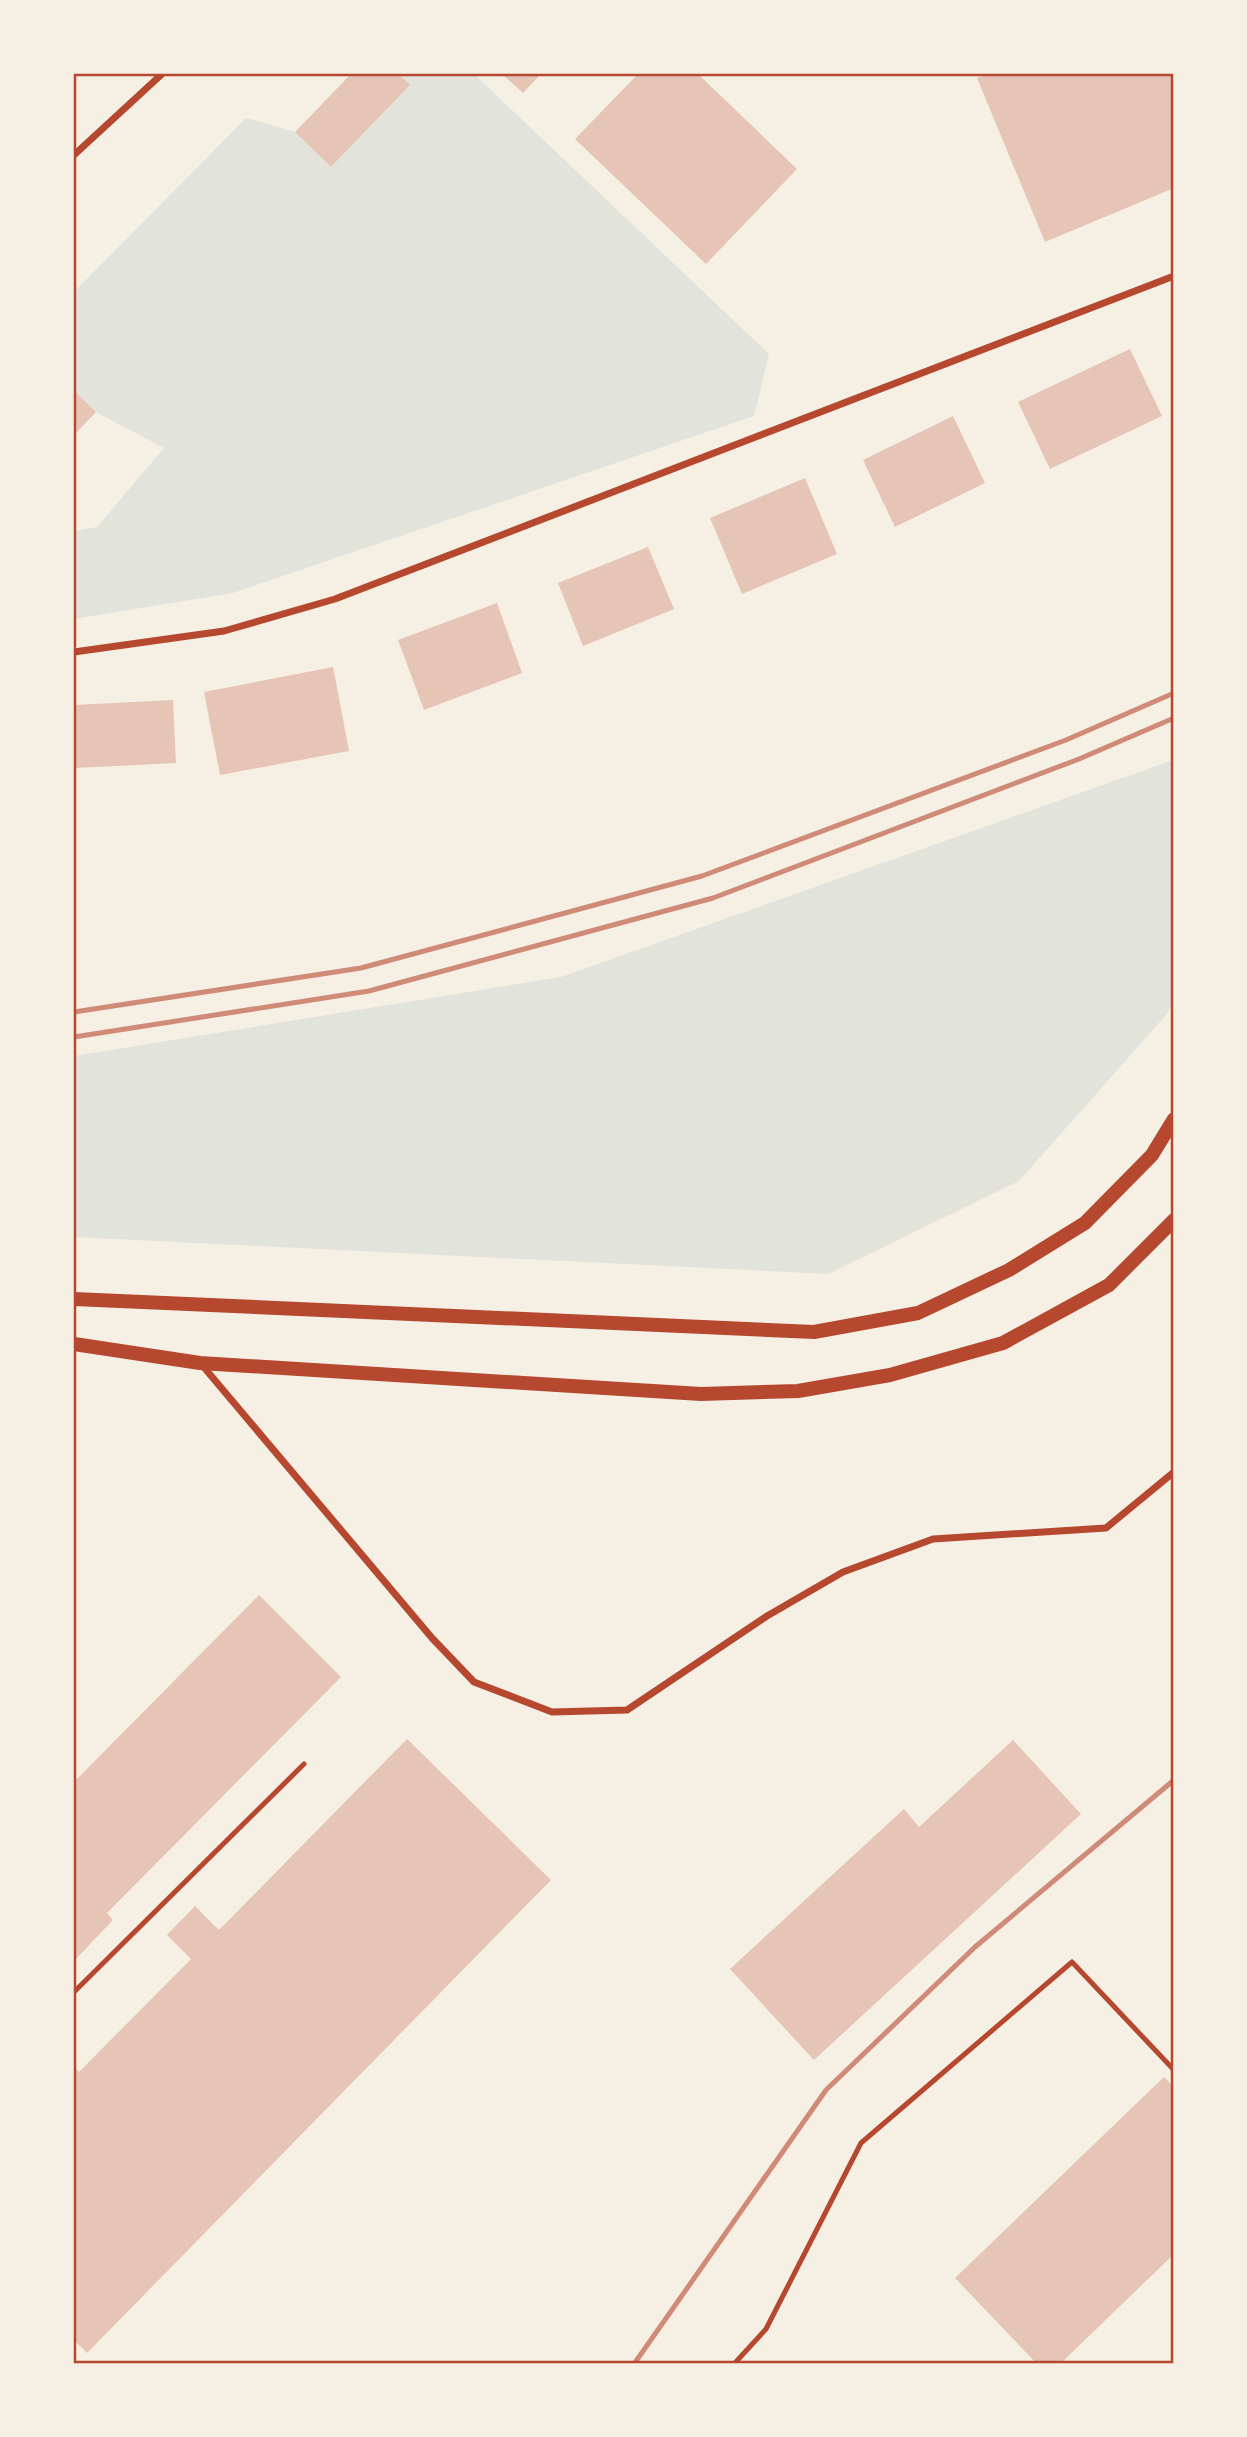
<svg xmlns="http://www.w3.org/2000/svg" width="1247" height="2437" viewBox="0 0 1247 2437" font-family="'Exo 2',sans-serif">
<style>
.green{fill:#e2e4dc}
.building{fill:#e6c5b7}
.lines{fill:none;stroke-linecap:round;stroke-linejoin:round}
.service{stroke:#b5482f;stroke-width:5}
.minor{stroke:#b5482f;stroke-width:7}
.secondary{stroke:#b5482f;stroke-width:14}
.rail{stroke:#cf8b77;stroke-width:5}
.neatline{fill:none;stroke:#b5482f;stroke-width:2.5}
</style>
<rect width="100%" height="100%" fill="#f6efe4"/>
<!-- green -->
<g class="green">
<path d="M399,74H474L769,354L754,416L233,593L74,619V531L97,527L164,448L96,412L74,391V292L246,118L295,132L331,167L410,85Z"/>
<path d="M1173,760L1174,1003L1166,1015L1019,1181L828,1274L74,1237V1056L561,977Z"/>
</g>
<!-- building -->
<g class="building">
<path d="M351,74H399L410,85L331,167L295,132Z"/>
<path d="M502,74H541L523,93Z"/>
<path d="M638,74H698L797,169L706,264L575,139Z"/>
<path d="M987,74H1174V188L1045,242L977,78Z"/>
<path d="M1130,349L1162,416L1050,469L1018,402Z"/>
<path d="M74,391L96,412L74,435Z"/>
<path d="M953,416L985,483L895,527L863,460Z"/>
<path d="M805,478L837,554L742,594L710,518Z"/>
<path d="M648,547L674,609L583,646L558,583Z"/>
<path d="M497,603L522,673L424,710L398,640Z"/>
<path d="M333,667L349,751L220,775L204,692Z"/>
<path d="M173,700L176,763L75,768L74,705Z"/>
<path d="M259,1595L341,1677L107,1913L113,1920L74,1961V1782Z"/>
<path d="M407,1739L551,1880L87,2353L74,2340V2066L79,2072L191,1959L167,1935L195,1906L219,1930Z"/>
<path d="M1013,1740L1081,1814L814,2060L730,1969L904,1809L919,1827Z"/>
<path d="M1164,2077L1174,2087V2254L1060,2364H1037L955,2278Z"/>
</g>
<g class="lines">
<!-- service -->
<g class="service">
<path d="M74,1992L304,1764"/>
<path d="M734,2364L766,2329L861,2143L1072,1962L1174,2070"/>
</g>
<!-- minor -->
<g class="minor">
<path d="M74,155L162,74"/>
<path d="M74,652L224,631L335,599L1174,276"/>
<path d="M202,1365L432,1638L474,1682L552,1712L627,1710L767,1616L843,1572L933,1539L1106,1528L1174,1472"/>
</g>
<!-- secondary -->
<g class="secondary">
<path d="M74,1299L814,1332L918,1313L1009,1270L1085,1223L1152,1155L1174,1119"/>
<path d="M74,1344L200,1363L701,1394L798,1391L890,1375L1003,1343L1109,1285L1174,1220"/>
</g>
<!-- rail -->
<g class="rail">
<path d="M74,1012L361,968L702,876L1066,740L1174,693"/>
<path d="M74,1037L369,991L713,898L1079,759L1174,718"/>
<path d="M634,2364L826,2090L975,1947L1174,1780"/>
</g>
</g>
<!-- border -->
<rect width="1247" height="2437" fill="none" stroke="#f6efe4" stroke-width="150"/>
<rect x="75" y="75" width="1097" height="2287" class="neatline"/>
</svg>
